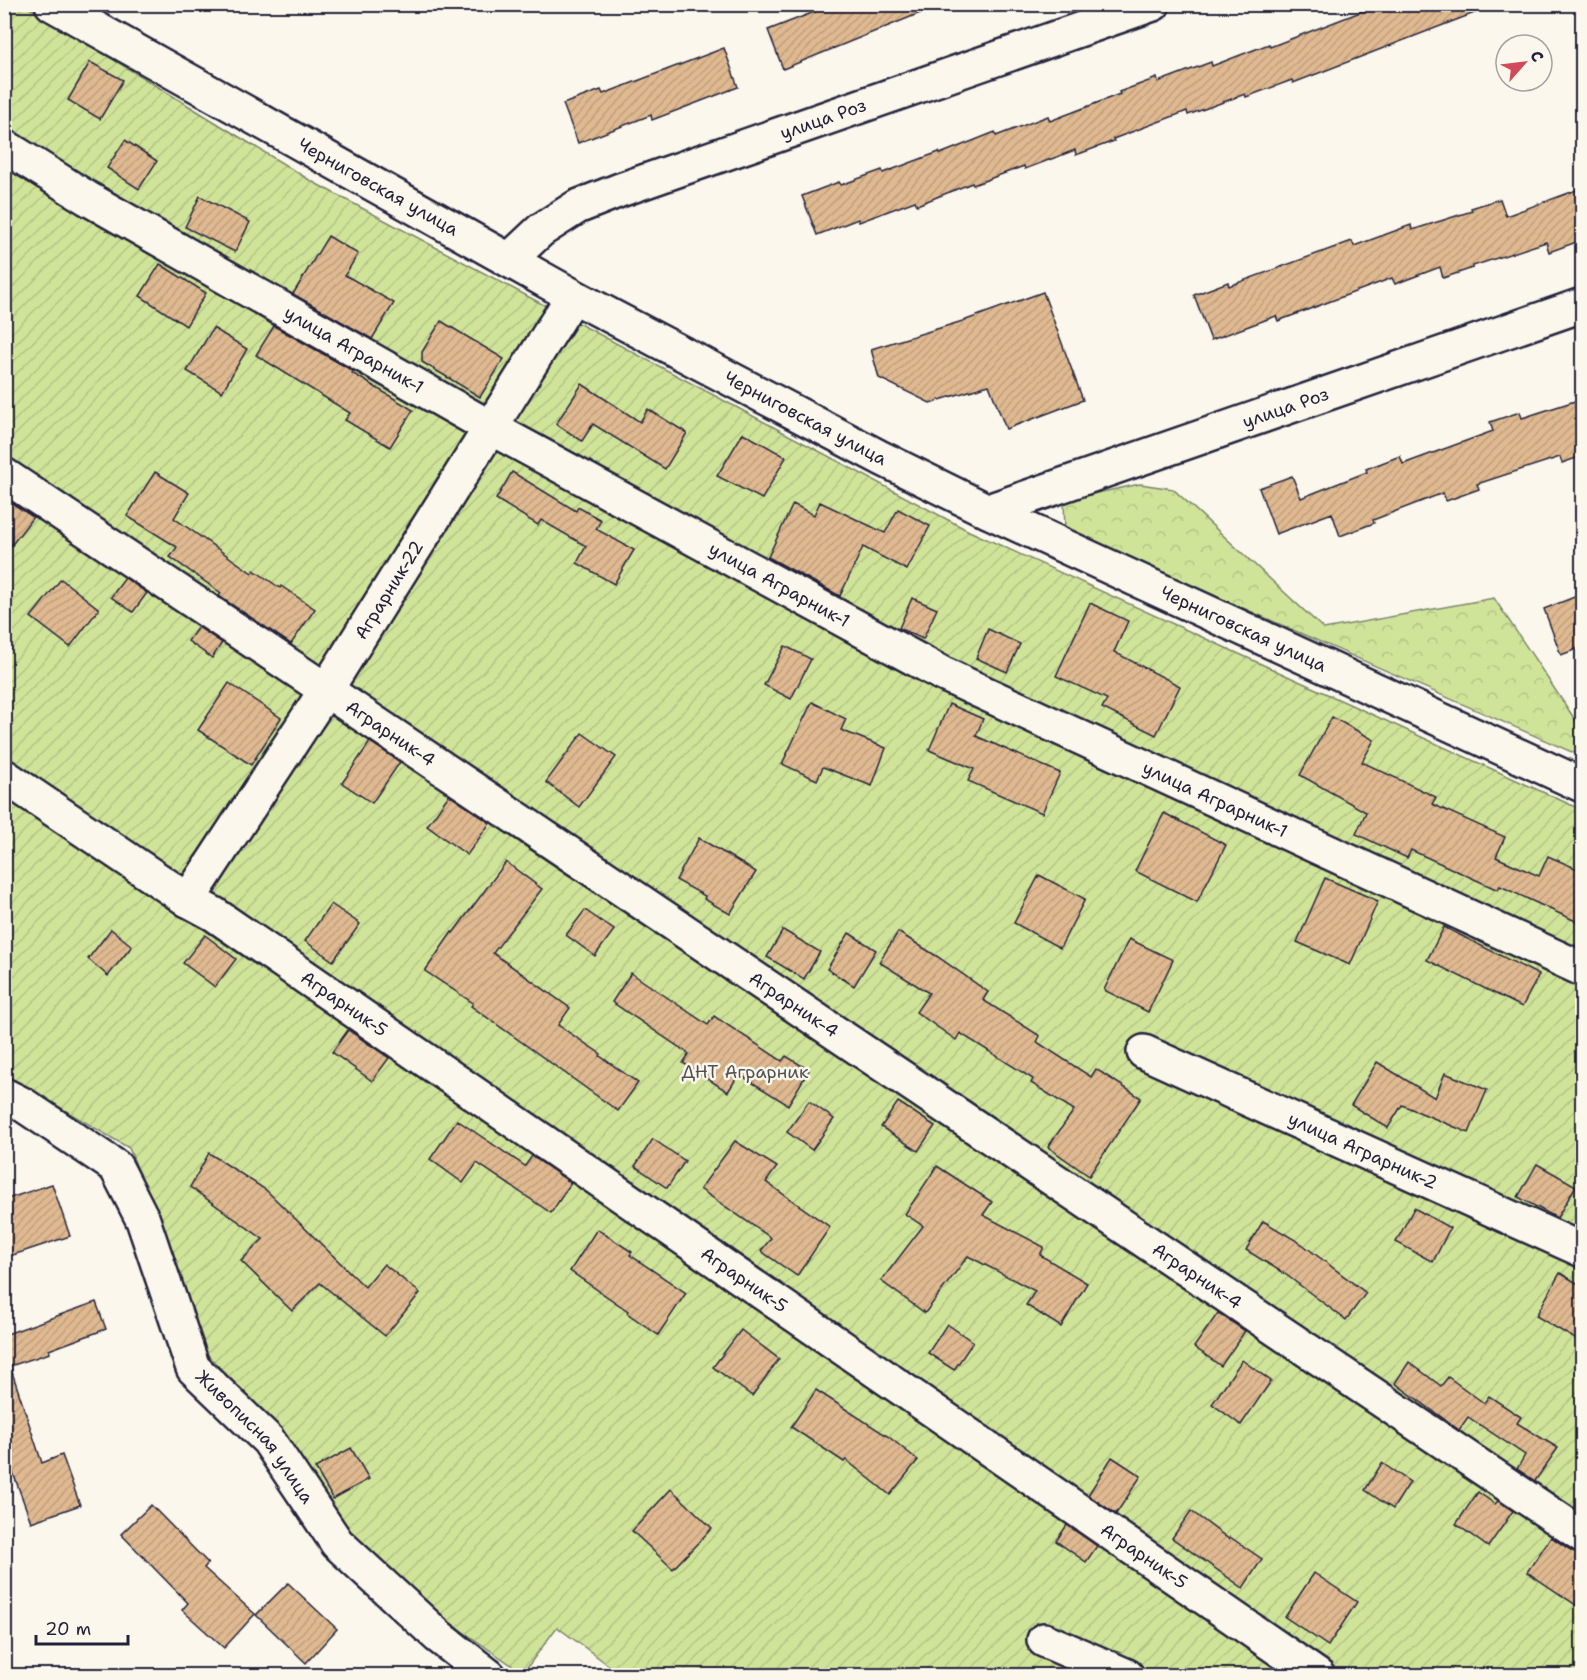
<svg xmlns="http://www.w3.org/2000/svg" width="1587" height="1680" viewBox="0 0 1587 1680" font-family="'Shantell Sans',sans-serif">
<style>
.forest{fill:url(#forest-crowns);stroke:#79836a;stroke-width:1.5}
.garden{fill:url(#garden-furrows);stroke:#79836a;stroke-width:1.5}
.building{fill:url(#building-hatch);stroke:#22223b;stroke-width:1.5}
.lines{fill:none;stroke-linecap:round;stroke-linejoin:round}
.minor-casing{stroke:#22223b;stroke-width:38}
.tertiary-casing{stroke:#22223b;stroke-width:38}
.minor{stroke:#fbf7ec;stroke-width:33}
.tertiary{stroke:#fbf7ec;stroke-width:33}
.labels{text-anchor:middle;dominant-baseline:central;stroke-width:5;stroke-linejoin:round;paint-order:stroke}
.street-label{font-size:18px;fill:#22223b;stroke:#fbf7ec}
.park-label{font-size:18px;fill:#4e5252;stroke:#fbf7ec}
</style>
<defs>
<pattern id="forest-crowns" width="20" height="18" patternUnits="userSpaceOnUse" patternTransform="scale(1.5)"><rect width="20" height="18" fill="#d0e499"/><path d="M2 6a3 3 0 1 1 6 0M12 15a3 3 0 1 1 6 0" fill="none" stroke="#b2c385"/></pattern>
<pattern id="garden-furrows" width="10" height="10" patternUnits="userSpaceOnUse" patternTransform="scale(1.5)"><rect width="10" height="10" fill="#d0e499"/><path d="M-1 1l2-2M0 10L10 0M9 11l2-2" fill="none" stroke="#b2c385"/></pattern>
<pattern id="building-hatch" width="6" height="6" patternUnits="userSpaceOnUse" patternTransform="scale(1.5)"><rect width="6" height="6" fill="#dfb990"/><path d="M-1 1l2-2M0 6l6-6M5 7l2-2" fill="none" stroke="#bf9f7d"/></pattern>
</defs>
<rect width="100%" height="100%" fill="#fbf7ec"/>
<filter id="ink" filterUnits="userSpaceOnUse"><feTurbulence type="fractalNoise" baseFrequency=".0167" numOctaves="2"/><feDisplacementMap in="SourceGraphic" scale="12" xChannelSelector="R" yChannelSelector="G"/><feConvolveMatrix kernelMatrix="1 2 1 2 8 2 1 2 1" color-interpolation-filters="sRGB"/></filter>
<g filter="url(#ink)">
<!-- forest -->
<path class="forest" d="M1140,484L1173,489L1324,629L1494,598L1582,730V749L1574,753L1065,530L1064,500Z"/>
<!-- garden -->
<path class="garden" d="M23,4L311,181L969,531L1582,810V1675H622L557,1627L523,1673L442,1617L333,1524L279,1430L201,1348L162,1229L129,1148L5,1075L4,5Z"/>
<!-- building -->
<g class="building">
<path d="M835,4H935V7L783,69L768,30Z"/>
<path d="M1381,4H1490V7L1293,83L1292,80L1246,97L1245,94L1188,115L1187,111L1113,139L1114,141L1076,155L1075,150L1025,169L1024,166L973,185L972,183L917,205L915,201L859,222L858,219L817,235L802,196L839,182L841,185L882,170L883,173L939,152L940,154L995,132L996,136L1048,116L1050,121L1120,94L1119,92L1157,78L1158,82L1211,62L1212,66L1269,44L1270,47Z"/>
<path d="M724,48L738,87L652,120L651,115L578,143L563,104L601,90L603,94Z"/>
<path d="M90,62L123,80L100,119L68,100Z"/>
<path d="M125,140L157,161L139,189L107,168Z"/>
<path d="M1582,188V240L1549,252L1546,242L1473,266V268L1443,278L1440,267L1395,284L1392,278L1278,321L1276,316L1211,340L1194,295L1228,282L1229,286L1352,241L1354,246L1411,225L1412,230L1472,211L1471,208L1500,199L1506,216Z"/>
<path d="M200,196L250,222L235,252L185,227Z"/>
<path d="M328,236L358,254L345,275L394,303L372,339L293,294Z"/>
<path d="M160,264L206,293L186,326L140,296Z"/>
<path d="M1043,292L1083,400L1006,429L989,385L930,403L879,378L871,349L966,320Z"/>
<path d="M441,321L504,359L480,397L422,362V352Z"/>
<path d="M274,326L353,371L352,373L413,410L390,447L345,420L350,413L256,355Z"/>
<path d="M213,328L247,349L222,392L187,371Z"/>
<path d="M582,384L640,422L648,409L687,433L665,469L593,424L582,441L556,424Z"/>
<path d="M1575,401L1582,423V456L1562,463L1560,457L1477,484L1479,489L1446,501L1443,493L1373,520L1374,523L1340,536L1332,513L1276,534L1259,488L1292,476L1301,498L1367,472L1366,469L1400,456L1403,464L1493,431L1490,422L1520,412L1522,418Z"/>
<path d="M743,433L786,457L762,499L717,476Z"/>
<path d="M155,472L189,493L174,518L252,573L254,570L280,588L281,586L315,609L291,644L219,596L221,593L170,557L177,547L127,516Z"/>
<path d="M512,472L576,511L578,507L601,520L596,529L634,550L614,584L577,563L586,546L541,520L538,525L496,499Z"/>
<path d="M4,498L33,517L4,555Z"/>
<path d="M820,502L885,533L898,509L930,526L907,570L863,547L840,596L768,557L793,504L814,515Z"/>
<path d="M125,578L147,593L133,612L111,597Z"/>
<path d="M61,579L99,609L70,647L31,617Z"/>
<path d="M1577,596L1582,610V647L1561,655L1544,609Z"/>
<path d="M912,598L937,609L923,639L899,628Z"/>
<path d="M1090,603L1128,621L1114,652L1180,686L1156,735L1102,708L1107,699L1056,676Z"/>
<path d="M198,627L222,643L212,658L188,641Z"/>
<path d="M988,629L1020,644L1007,672L976,658Z"/>
<path d="M785,646L811,659L791,699L764,685Z"/>
<path d="M229,683L281,718L251,765L198,730Z"/>
<path d="M812,702L846,719L841,730L886,748L872,786L823,767L817,780L782,764Z"/>
<path d="M949,704L983,719L976,736L1060,773L1042,813L968,781L974,769L929,750Z"/>
<path d="M1332,717L1374,740L1362,762L1436,797L1432,804L1505,837L1496,857L1539,876L1548,856L1582,871V924L1500,886L1498,890L1411,850L1407,858L1356,834L1366,812L1300,775Z"/>
<path d="M582,733L616,757L579,807L546,782Z"/>
<path d="M370,742L400,762L372,803L342,783Z"/>
<path d="M449,795L490,823L467,855L427,826Z"/>
<path d="M1164,813L1226,845L1197,902L1135,871Z"/>
<path d="M699,838L756,872L730,914L704,899L705,896L676,880Z"/>
<path d="M506,862L542,889L493,953L570,1008L558,1025L601,1054L600,1056L638,1083L618,1111L471,1006L473,1003L425,971L452,932L453,933Z"/>
<path d="M1039,875L1085,899L1060,948L1014,923Z"/>
<path d="M1325,878L1378,901L1350,965L1297,942Z"/>
<path d="M331,904L360,924L333,961L305,941Z"/>
<path d="M585,910L614,930L595,956L566,935Z"/>
<path d="M1444,927L1539,975L1522,1007L1427,960Z"/>
<path d="M111,929L132,946L108,976L88,959Z"/>
<path d="M783,930L820,952L804,979L767,957Z"/>
<path d="M898,932L938,957L988,992L983,1000L1040,1036L1037,1042L1091,1077L1096,1069L1141,1098L1089,1176L1048,1147L1074,1110L1031,1083L1033,1079L960,1033L956,1040L916,1012L929,993L879,962Z"/>
<path d="M849,933L876,950L854,986L827,969Z"/>
<path d="M205,935L236,959L215,987L183,963Z"/>
<path d="M1129,939L1173,960L1148,1012L1104,990Z"/>
<path d="M631,973L708,1025L714,1016L782,1061L786,1056L809,1070L788,1105L739,1074L728,1092L683,1063L689,1054L612,1002Z"/>
<path d="M348,1030L389,1058L372,1081L332,1052Z"/>
<path d="M1377,1062L1435,1098L1445,1073L1487,1090L1469,1133L1402,1105L1388,1128L1351,1105Z"/>
<path d="M809,1101L834,1119L812,1150L787,1132Z"/>
<path d="M898,1102L935,1126L918,1151L881,1127Z"/>
<path d="M457,1120L525,1166L532,1156L571,1183L551,1213L477,1163L463,1183L430,1159Z"/>
<path d="M653,1139L685,1161L667,1188L635,1166Z"/>
<path d="M735,1141L777,1167L766,1182L830,1227L797,1276L761,1251L771,1238L700,1189Z"/>
<path d="M209,1153L266,1190L365,1287L384,1264L420,1293L385,1336L320,1283L292,1311L241,1261L263,1239L190,1187Z"/>
<path d="M1537,1164L1576,1186L1557,1218L1518,1197Z"/>
<path d="M937,1166L992,1202L983,1215L1044,1247L1040,1255L1087,1283L1061,1327L1026,1305L1035,1291L968,1256L925,1313L881,1281L923,1226L905,1214Z"/>
<path d="M52,1184L70,1236L4,1258V1200Z"/>
<path d="M1414,1208L1450,1228L1433,1262L1396,1242Z"/>
<path d="M1263,1221L1302,1244L1366,1293L1346,1320L1285,1274L1246,1250Z"/>
<path d="M597,1229L632,1252L630,1255L686,1293L658,1335L627,1313L628,1311L570,1271Z"/>
<path d="M1560,1273L1582,1286V1343L1536,1316Z"/>
<path d="M96,1302L106,1329L49,1350L50,1353L10,1366L42,1463L62,1455L80,1505L31,1522L4,1448V1335Z"/>
<path d="M1218,1313L1245,1331L1221,1366L1194,1347Z"/>
<path d="M947,1324L973,1342L954,1370L928,1353Z"/>
<path d="M741,1330L779,1359L752,1396L713,1367Z"/>
<path d="M1242,1360L1271,1381L1241,1425L1212,1404Z"/>
<path d="M1409,1362L1441,1386L1448,1377L1484,1403L1489,1396L1521,1417L1517,1423L1558,1448L1535,1481L1517,1469L1525,1455L1468,1417L1459,1430L1395,1383Z"/>
<path d="M816,1390L889,1437L918,1460L890,1495L846,1460L844,1462L791,1427Z"/>
<path d="M351,1448L369,1479L333,1499L315,1468Z"/>
<path d="M1112,1457L1141,1476L1116,1514L1088,1495Z"/>
<path d="M1382,1463L1410,1482L1393,1509L1365,1490Z"/>
<path d="M671,1489L712,1528L673,1569L632,1531Z"/>
<path d="M1478,1492L1495,1504L1498,1501L1513,1511L1488,1547L1456,1524Z"/>
<path d="M151,1505L208,1563L204,1568L255,1614L224,1648L182,1610L188,1603L121,1534Z"/>
<path d="M1191,1511L1229,1539L1230,1537L1262,1559L1243,1588L1172,1538Z"/>
<path d="M1067,1525L1097,1546L1086,1562L1056,1541Z"/>
<path d="M1551,1537L1572,1551L1582,1554V1609L1527,1572Z"/>
<path d="M1314,1573L1357,1602L1328,1646L1285,1617Z"/>
<path d="M288,1583L337,1629L306,1663L256,1615Z"/>
</g>
<g class="lines">
<defs>
<g id="minor">
<path id="s1" d="M4,146L87,198L491,428L943,674L1582,969"/>
<path id="s2" d="M509,260L541,230L577,207L620,190L1153,4"/>
<path id="s3" d="M573,296L326,690L188,900L214,914L1318,1676"/>
<path id="s4" d="M4,475L326,690L1582,1535"/>
<path id="s5" d="M988,511L1582,305"/>
<path d="M4,776L188,900"/>
<path id="s6" d="M1144,1052L1582,1250"/>
<path id="s7" d="M4,1095L22,1104L116,1167L143,1220L193,1368L268,1440L337,1543L438,1636L489,1676"/>
<path d="M1044,1640L1127,1676"/>
</g>
<g id="tertiary">
<path id="s8" d="M52,4L573,296L881,458L988,511L1582,785"/>
</g>
</defs>
<!-- minor casing -->
<use href="#minor" class="minor-casing"/>
<!-- tertiary casing -->
<use href="#tertiary" class="tertiary-casing"/>
<!-- minor -->
<use href="#minor" class="minor"/>
<!-- tertiary -->
<use href="#tertiary" class="tertiary"/>
</g>
</g>
<g class="labels">
<!-- street labels -->
<g class="street-label">
<text stroke="none"><textPath href="#s2" startOffset="348">улица Роз</textPath></text>
<text stroke="none"><textPath href="#s8" startOffset="374">Черниговская улица</textPath></text>
<text stroke="none"><textPath href="#s1" startOffset="405">улица Аграрник-1</textPath></text>
<text stroke="none"><textPath href="#s5" startOffset="315">улица Роз</textPath></text>
<text stroke="none"><textPath href="#s8" startOffset="860">Черниговская улица</textPath></text>
<text stroke="none"><textPath href="#s1" startOffset="891">улица Аграрник-1</textPath></text>
<text transform="translate(389 590) rotate(-58)">Аграрник-22</text>
<text stroke="none"><textPath href="#s8" startOffset="1346">Черниговская улица</textPath></text>
<text stroke="none"><textPath href="#s4" startOffset="465">Аграрник-4</textPath></text>
<text stroke="none"><textPath href="#s1" startOffset="1377">улица Аграрник-1</textPath></text>
<text stroke="none"><textPath href="#s3" startOffset="904">Аграрник-5</textPath></text>
<text stroke="none"><textPath href="#s4" startOffset="951">Аграрник-4</textPath></text>
<text stroke="none"><textPath href="#s6" startOffset="240">улица Аграрник-2</textPath></text>
<text stroke="none"><textPath href="#s4" startOffset="1437">Аграрник-4</textPath></text>
<text stroke="none"><textPath href="#s3" startOffset="1390">Аграрник-5</textPath></text>
<text stroke="none"><textPath href="#s7" startOffset="442">Живописная улица</textPath></text>
<text stroke="none"><textPath href="#s3" startOffset="1876">Аграрник-5</textPath></text>
</g>
<!-- park labels -->
<g class="park-label">
<text x="745" y="1072">ДНТ Аграрник</text>
</g>
</g>
<!-- margin -->
<rect width="1587" height="1680" fill="none" stroke="#fbf7ec" stroke-width="24"/>
<rect x="12" y="12" width="1563" height="1656" fill="none" stroke="#22223b" stroke-width="2" filter="url(#ink)"/>
<!-- north arrow -->
<g transform="translate(1524 63) rotate(62)"><circle r="28" fill="#fbf7ec" stroke="#a4a2a5" stroke-width="1.5"/>
<path d="M0-4.5L10 22L0 15L-10 22Z" fill="#d1495b"/>
<text y="-9" font-size="16" font-weight="bold" text-anchor="middle" fill="#22223b">С</text>
</g>
<!-- scale -->
<path d="M36 1635v9h92v-9" fill="none" stroke="#22223b" stroke-width="3"/>
<text x="45" y="1635" font-size="18" fill="#22223b" stroke="#fbf7ec" stroke-width="4.5" paint-order="stroke">20 m</text>
</svg>
